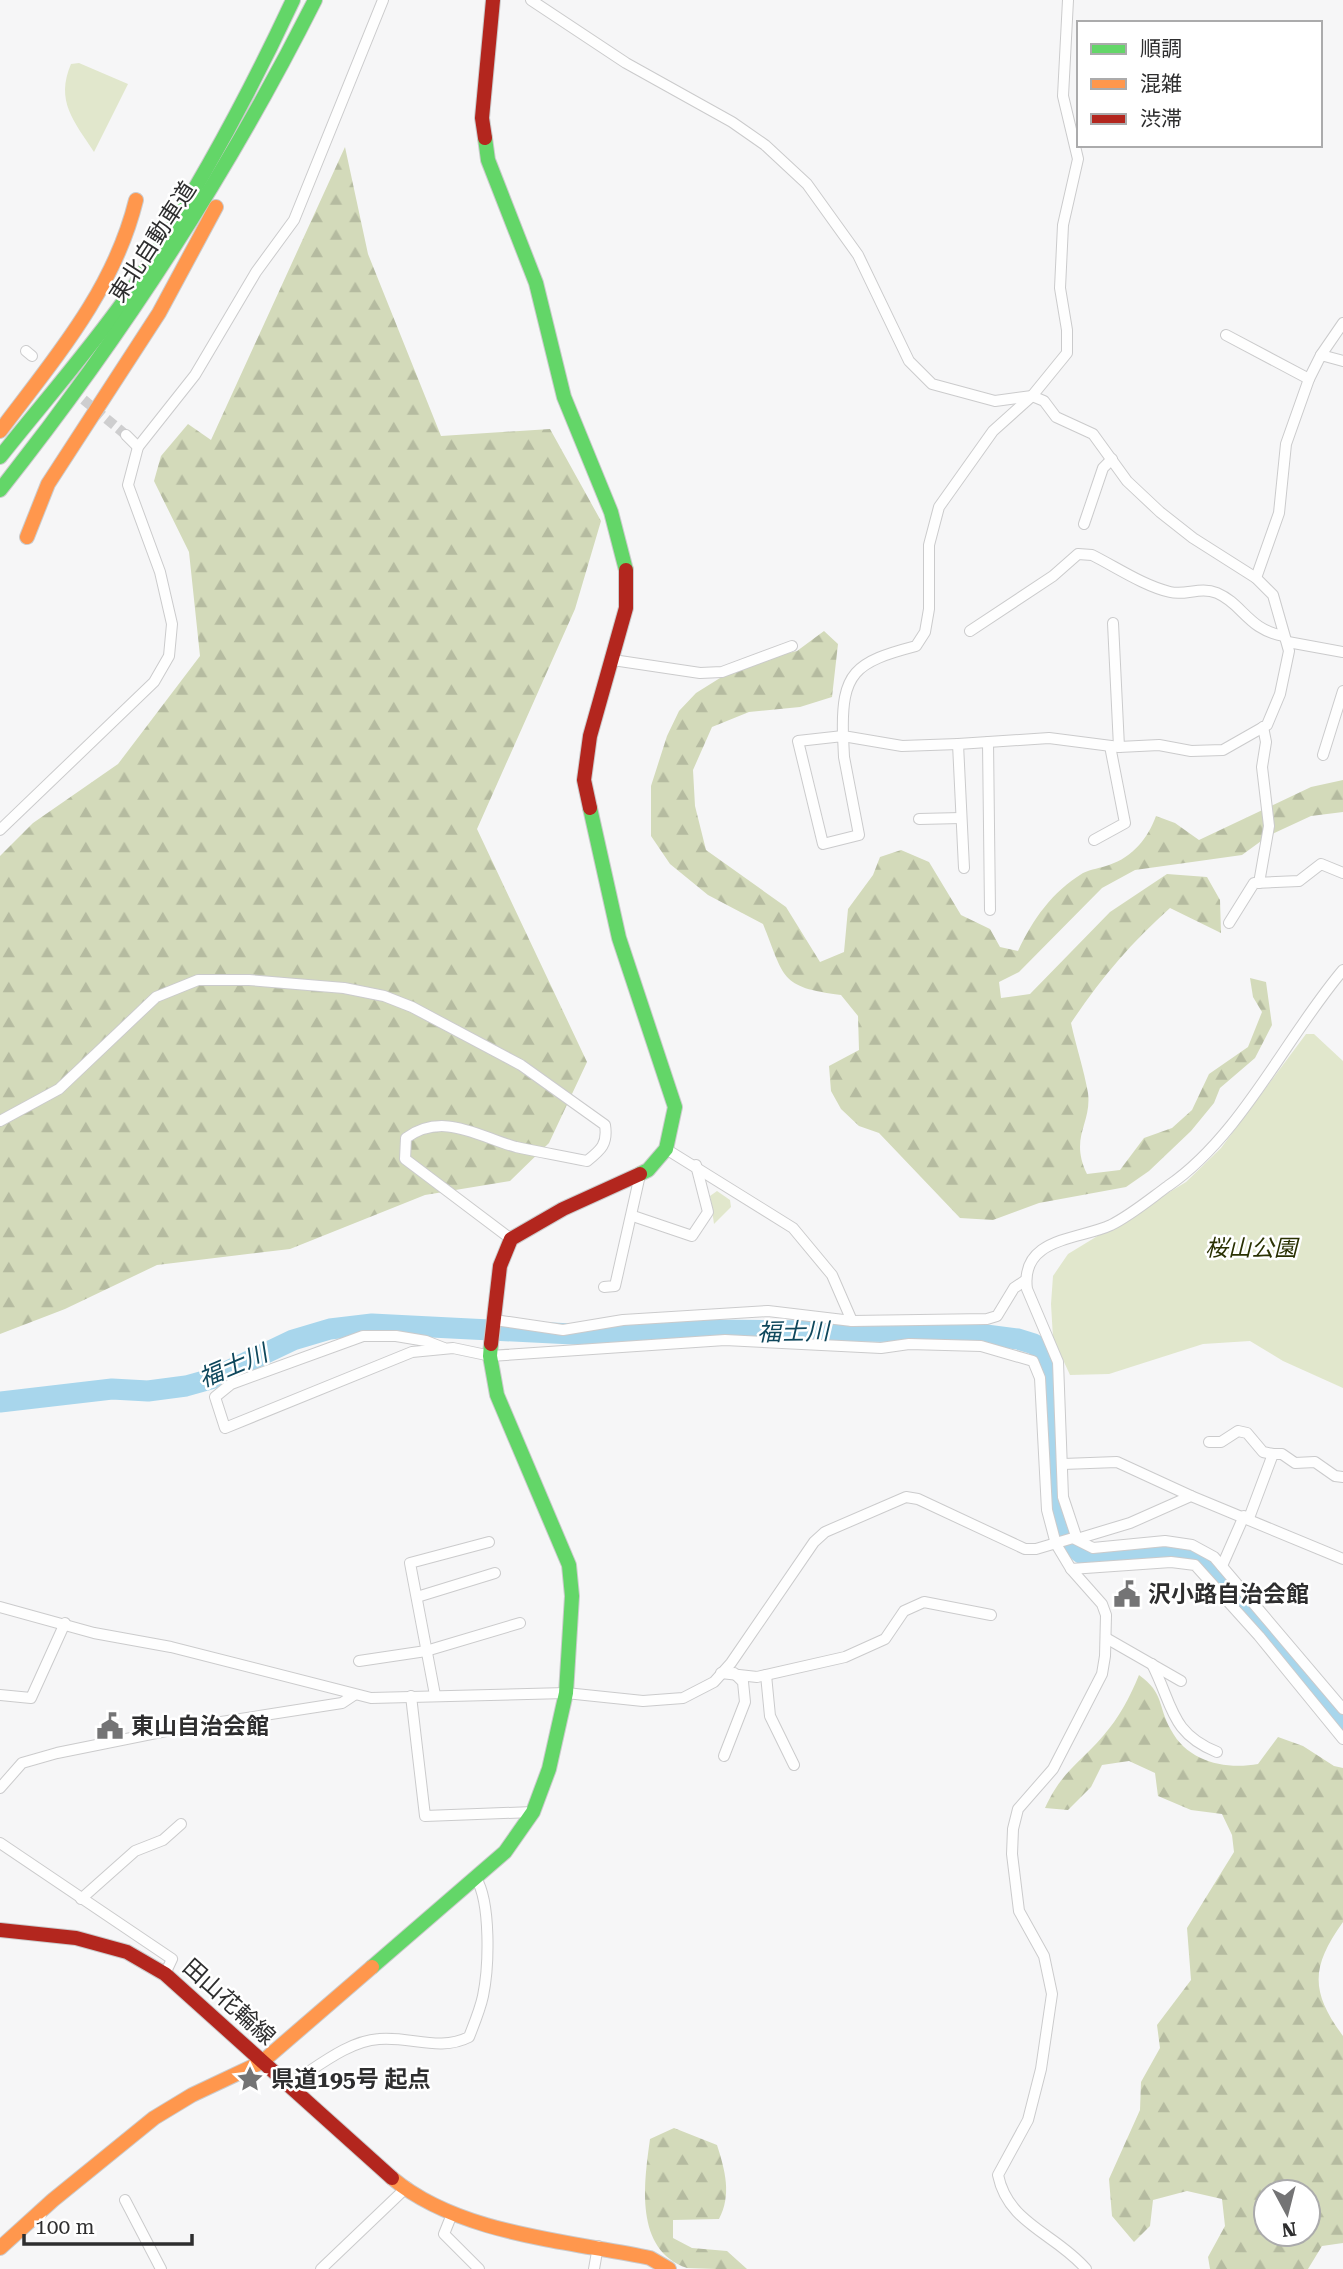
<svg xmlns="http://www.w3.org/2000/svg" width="1343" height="2269" viewBox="0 0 1343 2269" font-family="'Roboto Serif','Noto Sans JP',serif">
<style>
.forest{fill:url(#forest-firs);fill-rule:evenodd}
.park{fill:#e1e7cc}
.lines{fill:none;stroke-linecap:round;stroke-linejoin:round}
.river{stroke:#a8d6ec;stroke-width:21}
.street-tunnel{stroke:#cececf;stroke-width:10;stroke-dasharray:10 5;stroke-linecap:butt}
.street-casing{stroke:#cbcbcc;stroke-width:12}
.fast-casing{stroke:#cbcbcc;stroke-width:16}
.slow-casing{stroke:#cbcbcc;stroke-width:16}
.jam-casing{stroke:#cbcbcc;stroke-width:16}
.street{stroke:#fefefe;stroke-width:10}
.fast{stroke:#63d668;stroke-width:14}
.slow{stroke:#ff974d;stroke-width:14}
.jam{stroke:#b3261e;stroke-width:14}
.labels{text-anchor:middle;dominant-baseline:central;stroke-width:5;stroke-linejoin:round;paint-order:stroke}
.street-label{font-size:23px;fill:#2e2e2f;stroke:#fff}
.park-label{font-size:23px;font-style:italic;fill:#2a3103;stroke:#fff}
.poi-label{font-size:23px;font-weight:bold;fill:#2e2e2f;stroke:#fff;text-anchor:start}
.water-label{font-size:24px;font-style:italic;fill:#0e475c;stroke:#fff}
</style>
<defs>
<pattern id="forest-firs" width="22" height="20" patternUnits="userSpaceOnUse" patternTransform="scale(1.75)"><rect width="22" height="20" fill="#d3daba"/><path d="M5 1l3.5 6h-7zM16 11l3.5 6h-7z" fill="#b5bba0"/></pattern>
</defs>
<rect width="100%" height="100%" fill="#f6f6f7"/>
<!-- forest -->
<g class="forest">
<path d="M345,147L368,254L441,436L550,429L601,521L575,609L477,829L587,1062L549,1143L510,1181L425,1195L290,1249L157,1265L65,1309L0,1334V856L33,823L118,764L200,656L189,552L154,481L161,456L188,424L211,440Z"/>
<path d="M824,631L838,644L832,697L800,707L749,712L712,727L693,770L695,806L706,850L786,907L820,962L844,952L848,909L873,875L880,857L901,850L929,862L961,915L990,929L1000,947L1018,951C1033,919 1052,892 1083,873C1091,869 1101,868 1109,865C1133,857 1148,838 1156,816L1175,823L1199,840L1311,787L1343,780V812L1311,816L1268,836L1242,855L1135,870L1102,888L1019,972L999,982L1001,998L1030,994L1110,912L1167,874L1207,877L1220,900L1221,933L1170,908C1131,943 1100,979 1071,1023C1076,1046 1084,1070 1088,1093C1092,1124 1069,1137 1087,1174L1120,1170L1144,1138L1172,1128L1192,1110L1209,1074L1248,1047L1262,1012L1253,997L1250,978L1266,982L1272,1025L1255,1058L1220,1088L1214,1103L1191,1131L1149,1171L1126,1187L1039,1203L993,1220L960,1218L879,1133L859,1126L841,1109L831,1091L829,1066L859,1050L858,1016L841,995C779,987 785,978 763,924L708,895L670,864L651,836V786L667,736L679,711L696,693L744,663L797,651Z"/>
<path d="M1139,1675C1165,1694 1157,1705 1171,1730C1188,1762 1226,1770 1258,1764L1278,1737L1303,1746L1334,1766L1343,1768V1922C1311,1967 1310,1991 1343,2036V2243L1322,2246L1308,2269H1210L1208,2257L1225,2226L1222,2199L1187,2191L1153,2200L1150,2226L1134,2242L1112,2216L1109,2179L1140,2110L1141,2082L1160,2048L1157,2025L1191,1980L1187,1928L1234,1852L1232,1835L1222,1814L1191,1810L1158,1796L1155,1773L1129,1761L1102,1765L1091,1787L1068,1810L1045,1808C1062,1771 1078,1765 1103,1736C1119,1718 1130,1697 1139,1675ZM1266,2192H1308V2234H1266Z"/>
<path d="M674,2128L717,2145C725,2170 732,2195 719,2219L673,2220V2238L692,2248L727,2251L747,2269C730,2269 704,2269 687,2268C634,2250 644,2183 650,2139Z"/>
</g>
<!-- park -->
<g class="park">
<path d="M79,63L128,84L94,152C74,121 55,101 71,64Z"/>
<path d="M1306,1034H1314L1343,1061V1388L1283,1361L1250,1341L1203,1344L1109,1374L1070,1375L1053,1338L1051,1304L1053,1276L1068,1254L1186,1182L1221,1148Z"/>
<path d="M717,1191L730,1200L731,1207L714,1224L710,1196Z"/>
</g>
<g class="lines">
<!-- river -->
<path class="river" d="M0,1402L112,1389L148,1391L186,1386L211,1379L293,1340L330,1329L372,1324L592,1335L709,1330L963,1332L1018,1339L1034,1344L1045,1354L1051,1369L1055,1503C1080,1607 1132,1528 1195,1557C1215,1566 1225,1585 1240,1601C1274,1642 1306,1686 1343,1724"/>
<!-- street-tunnel -->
<path class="street-tunnel" d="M72,390L126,435"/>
<defs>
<g id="street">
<path d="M531,0L626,63L732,122L765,145L807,184L858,255L909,361L932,384L995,401L1032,396L1044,401L1056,417L1093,434L1127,481L1160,512L1193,538L1256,578L1273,595L1289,651L1280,694L1267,725L1223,750L1191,751L1159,745L1119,747L1049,738L958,744L964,868"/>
<path d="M1226,335L1309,379"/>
<path d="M26,351L32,356"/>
<path d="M1321,355L1343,323"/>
<path d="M126,435L138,447"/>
<path d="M1084,524L1103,468L1112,459"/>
<path d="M1256,578L1279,513L1286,444L1309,379L1321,355L1343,361"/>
<path d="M1113,623L1119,747"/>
<path d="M970,631L1053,576L1078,554L1092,555C1116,567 1144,586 1170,592C1186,596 1200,586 1217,593C1243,604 1248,630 1284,636"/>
<path d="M1288,642L1343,652"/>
<path d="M613,660L700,673L722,672L792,646"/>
<path d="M843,736L844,757L859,835L823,844L798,741Z"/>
<path d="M988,742L990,910"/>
<path d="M958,744L902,746L843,736C841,672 855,662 916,646L925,632L929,609V545L939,507L993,431L1032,396L1067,353V330L1060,288L1063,225L1078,159L1063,96L1068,0"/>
<path d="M1323,755L1343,691"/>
<path d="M919,819L961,818"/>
<path d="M0,830L154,682L169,656L172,624L160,572L128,485L138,447L195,375L256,272L294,220L383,0"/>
<path d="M1094,840L1125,823L1110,746"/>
<path d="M1259,883L1269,826L1262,767L1266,742L1263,727"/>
<path d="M1229,923L1254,883L1299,881L1321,864L1343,873"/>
<path d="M0,1121L59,1089L156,997L198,980H249L344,988L384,996L412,1007L521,1065L605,1125C608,1144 601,1150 587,1161C563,1156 539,1152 516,1147C479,1137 443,1111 406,1138L405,1159L511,1239"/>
<path d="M666,1149L793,1228L832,1275L852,1321"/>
<path d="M633,1216L692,1236L708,1212L696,1165"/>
<path d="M604,1287L615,1286L640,1175"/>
<path d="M495,1320L563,1330L623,1320L768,1311L852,1321L987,1319L997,1316L1014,1288L1026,1280"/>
<path d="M444,1348L426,1341L396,1336H363L231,1384L215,1397L225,1428L412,1352L453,1348L491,1356"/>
<path d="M490,1356L725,1340L881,1348L909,1344L981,1346L1033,1361L1040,1378L1047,1510L1056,1544L1071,1569L1102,1604L1106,1615L1105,1656L1102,1674L1053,1769L1018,1809L1013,1829L1012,1854L1019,1911L1044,1956L1052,1994L1041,2069L1028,2120L998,2175C1008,2224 1055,2233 1086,2269"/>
<path d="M1209,1442H1221L1238,1431L1247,1433L1263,1452L1273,1454"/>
<path d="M1063,1464L1117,1462L1191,1496"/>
<path d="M1249,1518L1273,1454H1282L1295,1463L1315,1462L1335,1476L1343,1477"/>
<path d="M1077,1539L1063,1497L1058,1362L1027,1289C1020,1237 1079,1240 1111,1225C1131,1215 1150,1199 1168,1186C1241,1136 1286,1037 1343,970"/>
<path d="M1077,1539L1130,1523L1191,1496L1343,1559"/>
<path d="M1222,1566L1244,1516"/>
<path d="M1071,1569L1171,1562L1195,1565L1259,1636L1343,1739"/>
<path d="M417,1597L495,1573"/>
<path d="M0,1607L94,1633L171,1647L371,1698L566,1693L643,1701L683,1698L714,1682L731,1663L814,1542L825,1532L906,1497L918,1499L1025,1549H1036L1073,1538L1093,1548L1165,1541L1192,1545L1214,1557L1343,1709"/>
<path d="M1106,1638L1181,1681"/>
<path d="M359,1661L426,1651L520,1623"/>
<path d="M1152,1664C1173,1705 1170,1733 1217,1752"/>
<path d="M721,1673L757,1677L845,1657L885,1639L904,1611L924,1602L991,1615"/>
<path d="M766,1675L770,1716L794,1765"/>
<path d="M0,1695L31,1698L65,1623"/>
<path d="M435,1695L410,1563L489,1542"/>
<path d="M411,1696L425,1816L533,1812"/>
<path d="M724,1756L745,1702L743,1682L734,1673"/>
<path d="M0,1788L22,1763L57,1753L176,1729L342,1703L354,1695"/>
<path d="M0,1843L172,1959L165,1974"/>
<path d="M81,1899L135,1851L163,1840L181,1824"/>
<path d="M288,2085C315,2069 347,2041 379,2039C410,2036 440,2052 469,2037C474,2024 480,2010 483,1996C489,1967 491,1903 476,1878"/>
<path d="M125,2200L161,2269"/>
<path d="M452,2214L444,2234L479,2269"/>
<path d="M321,2269L407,2187"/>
<path d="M594,2269L598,2246"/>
</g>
<g id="fast">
<path d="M485,138L488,160L536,283L564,397L611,512L626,570"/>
<path d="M0,457C42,404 87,353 126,298C190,204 245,103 293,0"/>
<path d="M0,490C122,336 227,175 315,0"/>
<path d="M590,808L619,938L675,1107L666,1149L648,1170L640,1174"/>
<path d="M372,1967L505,1852L533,1812L549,1769L566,1693L572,1596L569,1565L497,1395L490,1356L491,1344"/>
</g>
<g id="slow">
<path d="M0,431C55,358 114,290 136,200"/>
<path d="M27,537L48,484L159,313L216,207"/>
<path d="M392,2178C458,2234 568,2241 650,2258L669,2269"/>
<path d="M0,2248L53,2200L154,2118L192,2095L262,2062L372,1967"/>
</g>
<g id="jam">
<path d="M485,138L482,118L493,0"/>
<path d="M590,808L584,780L590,736L626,608V570"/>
<path d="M491,1344L500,1266L511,1239L563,1209L640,1174"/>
<path d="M0,1930L76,1938L127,1952L165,1974L392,2178"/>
</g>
</defs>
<!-- street casing -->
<use href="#street" class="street-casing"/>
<!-- fast casing -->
<use href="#fast" class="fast-casing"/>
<!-- slow casing -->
<use href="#slow" class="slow-casing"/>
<!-- jam casing -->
<use href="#jam" class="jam-casing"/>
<!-- street -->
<use href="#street" class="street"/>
<!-- fast -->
<use href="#fast" class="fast"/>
<!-- slow -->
<use href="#slow" class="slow"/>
<!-- jam -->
<use href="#jam" class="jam"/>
</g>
<!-- icons -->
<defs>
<symbol id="civic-bare" viewBox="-9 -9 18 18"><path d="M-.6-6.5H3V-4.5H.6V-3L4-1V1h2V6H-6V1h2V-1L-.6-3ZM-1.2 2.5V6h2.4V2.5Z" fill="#747475" stroke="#fff" stroke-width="2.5" paint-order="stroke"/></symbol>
<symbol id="sight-bare" viewBox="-9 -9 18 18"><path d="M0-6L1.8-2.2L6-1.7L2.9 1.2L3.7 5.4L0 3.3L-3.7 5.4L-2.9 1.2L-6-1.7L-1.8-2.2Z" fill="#747475" stroke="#fff" stroke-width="2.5" paint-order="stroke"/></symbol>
</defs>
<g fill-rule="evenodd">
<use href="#civic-bare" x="1108" y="1575" width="38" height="38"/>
<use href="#civic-bare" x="91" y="1707" width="38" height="38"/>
<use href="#sight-bare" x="231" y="2060" width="38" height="38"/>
</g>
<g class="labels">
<!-- street labels -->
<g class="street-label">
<text transform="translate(153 242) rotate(-57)">東北自動車道</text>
<text transform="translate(229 2002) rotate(42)">田山花輪線</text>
</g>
<!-- park labels -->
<g class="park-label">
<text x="1251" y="1248">桜山公園</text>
</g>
<!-- poi labels -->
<g class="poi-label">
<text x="1148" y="1594">沢小路自治会館</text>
<text x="131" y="1726">東山自治会館</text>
<text x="271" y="2079">県道195号 起点</text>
</g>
<!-- water labels -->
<g class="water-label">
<text transform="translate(793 1332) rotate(-1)">福士川</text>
<text transform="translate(233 1366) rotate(-23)">福士川</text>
</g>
</g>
<!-- legend -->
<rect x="1077" y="21" width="245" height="126" fill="#ffffff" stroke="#ababac" stroke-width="2"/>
<rect x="1091" y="44" width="35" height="10" fill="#63d668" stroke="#ababac" stroke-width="2"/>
<text x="1140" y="56" font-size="21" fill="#2e2e2f">順調</text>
<rect x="1091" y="79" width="35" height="10" fill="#ff974d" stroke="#ababac" stroke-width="2"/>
<text x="1140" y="91" font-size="21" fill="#2e2e2f">混雑</text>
<rect x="1091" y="114" width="35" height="10" fill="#b3261e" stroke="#ababac" stroke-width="2"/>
<text x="1140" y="126" font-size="21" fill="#2e2e2f">渋滞</text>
<!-- north arrow -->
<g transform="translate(1287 2213) rotate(173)"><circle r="33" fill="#ffffff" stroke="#ababac" stroke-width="2"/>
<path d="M0-5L12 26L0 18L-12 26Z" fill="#747475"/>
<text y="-10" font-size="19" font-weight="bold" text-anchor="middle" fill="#2e2e2f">N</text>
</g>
<!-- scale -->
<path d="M24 2234v10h168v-10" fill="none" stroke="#2e2e2f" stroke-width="3.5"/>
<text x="35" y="2234" font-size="21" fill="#2e2e2f" stroke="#ffffff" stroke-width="5" paint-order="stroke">100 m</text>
</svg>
